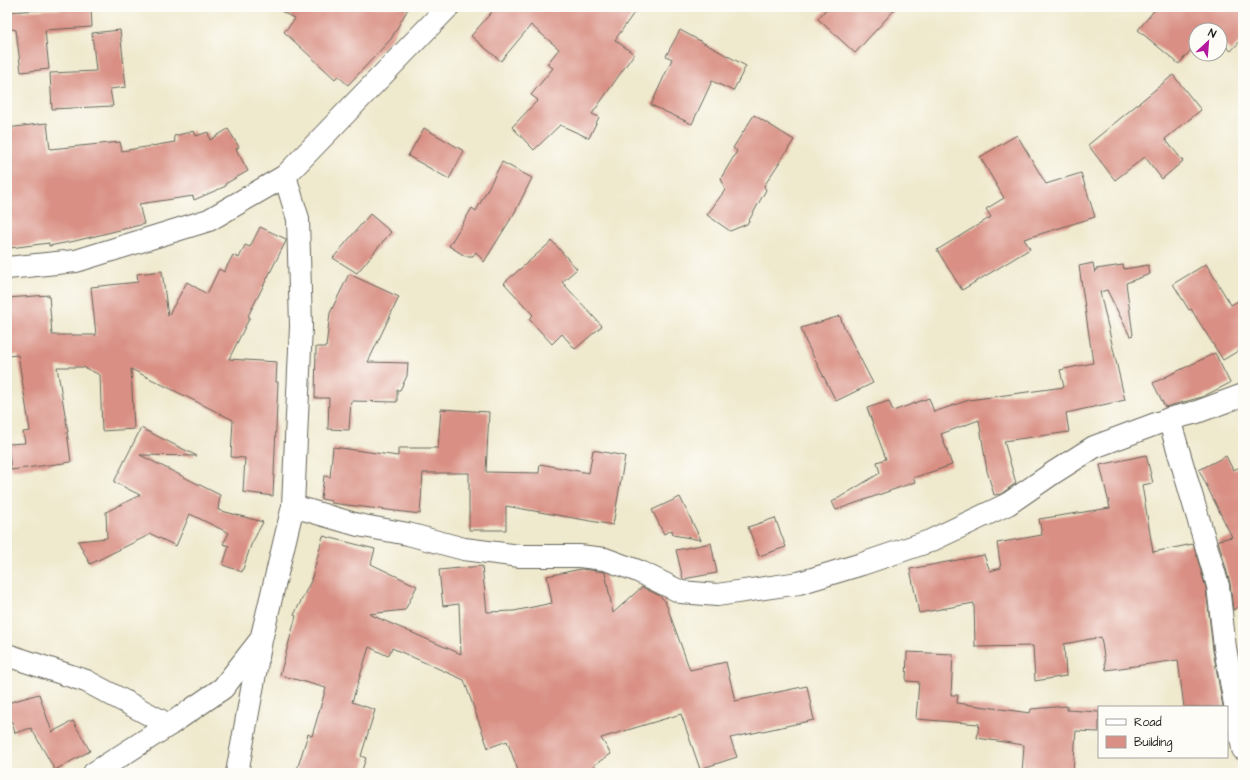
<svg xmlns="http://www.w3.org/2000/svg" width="1250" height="780" viewBox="0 0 1250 780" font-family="'Architects Daughter',sans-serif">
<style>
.building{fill:#d98f83}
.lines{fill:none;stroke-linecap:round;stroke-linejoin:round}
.minor-casing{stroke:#66645a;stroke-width:24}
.tertiary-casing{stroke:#66645a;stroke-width:24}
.minor{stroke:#fff;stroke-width:22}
.tertiary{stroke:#fff;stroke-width:22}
</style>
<rect width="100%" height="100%" fill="#fdfcf7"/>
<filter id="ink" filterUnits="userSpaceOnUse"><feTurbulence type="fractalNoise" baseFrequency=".025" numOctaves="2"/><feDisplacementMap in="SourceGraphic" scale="8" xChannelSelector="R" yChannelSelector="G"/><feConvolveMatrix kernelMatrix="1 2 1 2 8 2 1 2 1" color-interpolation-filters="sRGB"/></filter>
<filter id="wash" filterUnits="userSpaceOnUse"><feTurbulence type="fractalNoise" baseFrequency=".012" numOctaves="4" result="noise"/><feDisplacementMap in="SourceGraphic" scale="16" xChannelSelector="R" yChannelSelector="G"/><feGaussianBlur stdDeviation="0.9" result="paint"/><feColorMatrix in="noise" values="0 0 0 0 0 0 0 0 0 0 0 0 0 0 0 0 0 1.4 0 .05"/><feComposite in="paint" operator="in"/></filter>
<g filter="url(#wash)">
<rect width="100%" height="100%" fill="#efe9cd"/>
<g id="blocks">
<!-- building -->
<g class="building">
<path d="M91,7L92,27L45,30L49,69L21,72L16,30L7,28V12Z"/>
<path d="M274,7H409L391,39L348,85L338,76L335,79L284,32L295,19Z"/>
<path d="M496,7H638L615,40L634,54L592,114L599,117L589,138L560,125L534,150L512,127L538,100L531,95L553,68L547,64L559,49L531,25L501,61L471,36Z"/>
<path d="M828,7H897L855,53L818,19Z"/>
<path d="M1157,7H1243V38L1231,51L1220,41V30H1196V44L1179,64L1138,30Z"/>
<path d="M120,30L126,87L110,89L113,106L52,109L50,73L96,71L92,33Z"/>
<path d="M680,30L746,66L733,91L712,81L692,124L651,105L672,59L666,56Z"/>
<path d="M1173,75L1201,110L1165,139L1183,161L1162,179L1145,157L1115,180L1088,145Z"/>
<path d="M754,115L794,140L764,186L766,190L747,224L730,231L707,215L725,190L721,178L737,151L733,148Z"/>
<path d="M47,123L50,149L120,142L122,151L175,142L174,136L194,131L196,136L208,132L210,140L228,129L239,147L236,149L248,171L225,184L226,186L194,200L193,196L139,204L144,224L75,241L49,246V243L10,248L7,226V128Z"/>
<path d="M424,128L464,151L449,179L408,156Z"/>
<path d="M1017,135L1046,184L1081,173L1095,217L1024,239L1030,249L962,290L937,250L991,217L986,209L1004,198L980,157Z"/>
<path d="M502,162L532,178L515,212L484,262L476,252L473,256H465L449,246L472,208L476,211Z"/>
<path d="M370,214L391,232L357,273L333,258Z"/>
<path d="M260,227L286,239V241L248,316L250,317L229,359L277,362L276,382H278L273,496L243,492L245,458L231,457L233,420L131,369L134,429L102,431L100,375L83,367H57L68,432H67L71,462L11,470L8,444L25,443L23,432L30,431L18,355L7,356V298L49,295L52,335H96L91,287L138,282L137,274L162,271L168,316L187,282L207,294L219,269L224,272L233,255L239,258L245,245L250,247Z"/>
<path d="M552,241L577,269L562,282L602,326L575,349L562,334L552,344L529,319L533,315L504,283Z"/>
<path d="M1093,263L1095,273L1096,269L1123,265L1124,269L1148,265L1150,274L1126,283L1133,335L1130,336L1107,290L1100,292L1125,400L1066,413L1069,432L1004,441L1016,483L1001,494L994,495L987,471L979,420L941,434L952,465L913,478L915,482L836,510L832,502L880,473L877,462L886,459L867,408L889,401L893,411L929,398L934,412L969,400L1064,387L1060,370L1093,363L1079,266Z"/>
<path d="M1206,264L1231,305L1243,298V348L1223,360L1191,309L1189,310L1173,284Z"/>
<path d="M349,274L399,297L368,362L408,363L407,376L400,390H397V402L351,401L349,430L328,429L329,398H315L316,347H326L330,313Z"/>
<path d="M840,316L843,325L873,383L836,401L806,342L801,328Z"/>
<path d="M1215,353L1230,383L1202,397L1165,407L1153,383Z"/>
<path d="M441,409L489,412L486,472L539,473L540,464L589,473L593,450L625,456L613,525L506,506V530H469V473H423L420,514L331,503L332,501L321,499L324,476L330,477L333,447L398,456V448H438Z"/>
<path d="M141,428L197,456L140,455L220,495L218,510L263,522L251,545L242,572L223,565L229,546L223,544L229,533L190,514L176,546L151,534L90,564L78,541L107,538L106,512L140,495L114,482Z"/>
<path d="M1146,455L1153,483L1142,485L1153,552L1193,544L1206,588L1213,650L1223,707H1184L1178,660L1106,670L1101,637L1064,644L1066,676L1035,681L1033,646L975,647L974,603L919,613L910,569L984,555L990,571L1001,568L997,543L1042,535L1039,519L1110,508L1100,465Z"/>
<path d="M1226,456L1233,470L1243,466V605L1233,610L1230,583L1218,540L1232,537L1199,470Z"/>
<path d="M680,497L701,540L673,535L672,530L664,534L652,510Z"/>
<path d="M775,518L786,547L759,556L748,527Z"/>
<path d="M323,536L375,549L371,564L417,586L405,610L369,614L461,654L459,604L443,606L439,570L482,566L487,612L514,611L552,603L547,576L581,569L605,572L613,613L642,587L660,596L665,601L690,670L726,662L735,701L807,686L814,720L730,738L737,757L700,769L681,714L601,738L611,754L594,765L599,773H519L507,741L488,748L464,680L392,648L388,656L369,647L352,702L375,710L361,756L366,758L361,773H296L308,734L312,736L326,688L280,675L296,616L294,615L311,581Z"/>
<path d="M711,543L717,573L683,579L676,550Z"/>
<path d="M907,652L953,654L951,695H958L957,703L1030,713L1031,709L1067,706V710L1099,712V732L1076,731L1073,773H1022L1024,745L977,738L979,724L916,719L919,682L906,681Z"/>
<path d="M39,694L52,732L73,721L90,751L55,770L31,728L15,733L7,705V703Z"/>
</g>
</g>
</g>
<g filter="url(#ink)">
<use href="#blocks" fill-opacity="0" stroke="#66645a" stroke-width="1"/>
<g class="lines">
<defs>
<g id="minor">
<path d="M1169,419L1218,586L1225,648L1243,749"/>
<path d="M293,506L358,525L408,534L464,549L520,556H579L605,559L638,571L681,592L717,595L799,583L862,564L930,541L1008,504L1053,473L1094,447L1169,419L1197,412L1243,395"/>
<path d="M7,655L86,681L169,725"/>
<path d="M94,773L169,725L223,688L259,642"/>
<path d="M237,773L261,640L293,506L301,326L298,219L285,176"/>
</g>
<path id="tertiary" d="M7,268L76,261L209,220L285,176L448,7"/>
</defs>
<!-- minor casing -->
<use href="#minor" class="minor-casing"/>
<!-- tertiary casing -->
<use href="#tertiary" class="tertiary-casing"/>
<!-- minor -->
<use href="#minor" class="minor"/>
<!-- tertiary -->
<use href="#tertiary" class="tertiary"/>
</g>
</g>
<!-- margin -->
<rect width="1250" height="780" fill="none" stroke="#fdfcf7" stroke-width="24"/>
<!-- legend -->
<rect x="1098" y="706" width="130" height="52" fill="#fdfcf7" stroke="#a3a29f"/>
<rect x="1106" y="719" width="20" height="6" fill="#ffffff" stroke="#a3a29f"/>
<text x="1134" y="726" font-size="12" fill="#1c1c1c">Road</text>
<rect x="1106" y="736" width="20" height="12" fill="#d98f83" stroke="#a3a29f"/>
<text x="1134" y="746" font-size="12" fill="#1c1c1c">Building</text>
<!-- north arrow -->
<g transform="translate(1208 42) rotate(26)"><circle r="19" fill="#fdfcf7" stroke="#a3a29f"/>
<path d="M0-3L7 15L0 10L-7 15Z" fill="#b5179e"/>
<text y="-6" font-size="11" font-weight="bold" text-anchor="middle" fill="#1c1c1c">N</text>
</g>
</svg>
